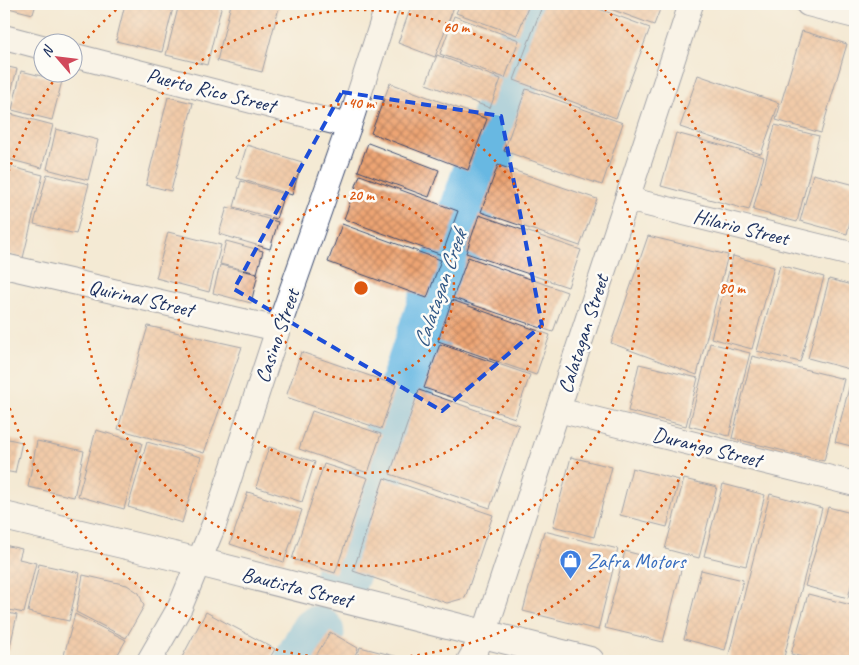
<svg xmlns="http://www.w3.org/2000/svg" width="859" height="665" viewBox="0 0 859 665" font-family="Caveat,sans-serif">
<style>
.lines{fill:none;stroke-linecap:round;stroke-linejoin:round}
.river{stroke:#67b8e2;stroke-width:55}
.building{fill:url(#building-cross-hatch)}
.minor-casing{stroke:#3c4b70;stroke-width:26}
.tertiary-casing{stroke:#3c4b70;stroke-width:30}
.minor{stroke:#fff;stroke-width:24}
.tertiary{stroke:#fff;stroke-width:28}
.marked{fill:none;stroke:#1d4ed8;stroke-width:4;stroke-dasharray:10 6;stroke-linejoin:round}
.ring{fill:none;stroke:#de5710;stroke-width:2.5;stroke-dasharray:2.5 5}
.labels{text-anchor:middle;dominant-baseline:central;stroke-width:5;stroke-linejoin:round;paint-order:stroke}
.street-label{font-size:21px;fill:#1b2f5e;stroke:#fdfcf7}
.shop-label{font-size:21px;fill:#366cbe;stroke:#fdfcf7;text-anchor:start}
.water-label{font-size:22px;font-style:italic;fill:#325886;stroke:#fdfcf7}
.centre{fill:#de5710;stroke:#fdfcf7;stroke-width:2.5}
.ring-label{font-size:15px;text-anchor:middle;font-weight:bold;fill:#de5710;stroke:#fdfcf7;stroke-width:5;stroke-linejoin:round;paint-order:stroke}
</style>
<defs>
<pattern id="building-cross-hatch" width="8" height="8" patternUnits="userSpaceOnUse" patternTransform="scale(1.25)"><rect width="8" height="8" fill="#eda473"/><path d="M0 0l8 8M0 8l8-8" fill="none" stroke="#bf8662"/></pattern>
</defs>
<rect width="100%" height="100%" fill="#fdfcf7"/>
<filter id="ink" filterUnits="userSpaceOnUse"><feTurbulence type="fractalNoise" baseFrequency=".02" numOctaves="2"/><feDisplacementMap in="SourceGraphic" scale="10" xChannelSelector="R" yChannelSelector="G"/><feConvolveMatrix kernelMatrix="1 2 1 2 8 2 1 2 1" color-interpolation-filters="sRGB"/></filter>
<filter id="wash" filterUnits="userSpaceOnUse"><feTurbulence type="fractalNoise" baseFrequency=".0096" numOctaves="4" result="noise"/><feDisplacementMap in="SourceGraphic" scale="20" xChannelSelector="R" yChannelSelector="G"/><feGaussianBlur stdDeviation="1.12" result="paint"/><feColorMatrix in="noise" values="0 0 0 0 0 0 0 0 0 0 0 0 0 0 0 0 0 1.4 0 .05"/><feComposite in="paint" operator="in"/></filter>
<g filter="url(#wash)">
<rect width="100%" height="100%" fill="#f4ead4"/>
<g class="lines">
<!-- river -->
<g class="river">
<path d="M342,575L538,4"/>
<path d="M302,661L317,633"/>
</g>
</g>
<g id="blocks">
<!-- building -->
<g class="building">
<path d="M4,4H36L33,14L4,7Z"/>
<path d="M125,4H174L162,52L116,41Z"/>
<path d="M179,4H222L207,65L166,55Z"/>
<path d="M231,4H280L262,72L217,61Z"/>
<path d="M412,4H455L435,57L398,43Z"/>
<path d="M460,4H526L529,5L517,35L456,13Z"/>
<path d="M543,4H586L650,28L616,118L514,80Z"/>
<path d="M597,4H662L654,25Z"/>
<path d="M454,16L519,40L505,78L440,54Z"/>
<path d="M802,31L847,44L821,133L776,120Z"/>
<path d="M437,55L501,79L490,108L426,84Z"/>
<path d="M4,66L17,69L4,120Z"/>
<path d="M21,71L62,81L52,120L12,110Z"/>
<path d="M698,75L779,103L761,154L680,127Z"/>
<path d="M390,83L487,119L468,170L371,133Z"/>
<path d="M526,89L623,123L602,185L504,151Z"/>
<path d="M168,97L193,103L171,191L146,185Z"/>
<path d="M11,114L53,125L42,168L4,158V144Z"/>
<path d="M775,125L819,136L797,222L753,210Z"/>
<path d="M56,129L98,140L88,180L47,169Z"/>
<path d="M676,133L764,157L749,210L661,186Z"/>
<path d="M368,143L439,170L429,197L358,171Z"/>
<path d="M247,145L302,162L292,195L237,178Z"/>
<path d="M4,165L43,175L23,258L4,253Z"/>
<path d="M498,165L597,199L580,246L481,212Z"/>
<path d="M47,174L89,184L76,234L34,224Z"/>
<path d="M813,174L855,185V202L847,234L800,221Z"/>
<path d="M360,175L458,211L442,255L344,219Z"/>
<path d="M241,181L284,194L276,219L234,207Z"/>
<path d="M227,207L278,222L270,249L219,234Z"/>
<path d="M479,215L581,250L568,287L466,253Z"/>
<path d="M342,224L441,260L427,298L328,262Z"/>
<path d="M168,232L221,245L209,292L156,278Z"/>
<path d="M648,236L728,255L697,375L611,343Z"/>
<path d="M226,241L263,251L257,273L220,264Z"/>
<path d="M733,256L774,267L752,349L711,338Z"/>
<path d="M468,257L567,292L553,332L453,298Z"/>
<path d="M220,265L258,274L251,303L213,293Z"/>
<path d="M780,265L824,277L800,362L757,351Z"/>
<path d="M829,279L855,286V346L849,369L808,358Z"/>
<path d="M452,300L550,335L536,375L438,341Z"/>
<path d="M148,326L242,347L204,453L118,429Z"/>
<path d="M710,343L750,353L729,436L689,426Z"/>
<path d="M440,344L530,375L515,418L424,388Z"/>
<path d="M301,352L396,385L381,429L286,397Z"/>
<path d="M752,356L844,379L824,461L732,438Z"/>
<path d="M639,364L698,378L686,426L628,411Z"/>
<path d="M852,376L855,377V447L835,442Z"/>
<path d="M419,390L519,425L490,508L390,474Z"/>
<path d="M312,411L381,434L368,473L299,449Z"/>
<path d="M96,430L142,443L124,509L78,496Z"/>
<path d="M4,438L22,442L15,473L4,471Z"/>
<path d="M37,441L84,451L74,497L28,487Z"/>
<path d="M147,442L201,457L182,523L128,507Z"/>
<path d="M269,447L315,462L302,502L256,487Z"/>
<path d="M571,457L612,467L594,537L553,526Z"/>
<path d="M324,464L368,478L335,573L292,559Z"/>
<path d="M632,468L679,480L667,527L620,515Z"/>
<path d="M384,478L493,515L465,598L447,603L353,571Z"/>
<path d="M684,479L717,487L699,558L665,549Z"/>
<path d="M723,484L765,495L746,566L704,556Z"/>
<path d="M248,492L302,510L284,562L230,544Z"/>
<path d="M770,494L822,508L783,661H740L728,658Z"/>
<path d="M828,507L855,514V570L848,598L805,586Z"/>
<path d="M544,531L618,549L598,630L523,611Z"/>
<path d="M4,545L22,549L19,559L36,563L24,613L4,609Z"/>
<path d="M625,551L682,566L663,642L605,628Z"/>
<path d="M39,564L80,573L69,621L28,612Z"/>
<path d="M701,570L743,580L725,650L684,639Z"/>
<path d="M83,575L127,585L139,593L144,606L126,638L76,612Z"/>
<path d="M808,594L855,606V652L853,661H817L791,654Z"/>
<path d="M4,612L17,615L9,651L4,649Z"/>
<path d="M206,612L275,649L268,661H180Z"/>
<path d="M75,614L126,640L114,661H76L64,655Z"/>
<path d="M330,632L358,648L353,661H313Z"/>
<path d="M360,647L414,661H356Z"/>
</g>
</g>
</g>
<g filter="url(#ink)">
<use href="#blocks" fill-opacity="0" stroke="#3c4b70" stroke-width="1"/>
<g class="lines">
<defs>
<g id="minor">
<path d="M808,4L855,16"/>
<path d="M4,37L42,47"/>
<path d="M72,55L349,126"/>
<path d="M627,199L855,255"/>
<path d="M4,266L278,329"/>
<path d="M558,410L855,484"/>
<path d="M149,661L180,607L215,522L278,329L349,126L388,4"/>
<path d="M469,661L484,635L691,4"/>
</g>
<path id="tertiary" d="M4,516L199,562L590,661"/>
</defs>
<!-- minor casing -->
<use href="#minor" class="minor-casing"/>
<!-- tertiary casing -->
<use href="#tertiary" class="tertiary-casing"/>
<!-- minor -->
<use href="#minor" class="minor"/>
<!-- tertiary -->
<use href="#tertiary" class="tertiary"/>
</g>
</g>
<!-- marked area -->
<path d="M0 0H859V665H0ZM342,92L501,116L542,325L442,411L234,289Z" fill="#f4ead4" fill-opacity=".55" fill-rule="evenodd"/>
<path class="marked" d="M342,92L501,116L542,325L442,411L234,289Z"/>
<!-- distance rings -->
<g class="ring">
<circle cx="361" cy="288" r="93"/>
<circle cx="361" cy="288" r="185"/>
<circle cx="361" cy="288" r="278"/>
<path d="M4 186A371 371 0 0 1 59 73M73 55A371 371 0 0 1 123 4M599 4A371 371 0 1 1 4 390"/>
</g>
<!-- icons -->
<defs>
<symbol id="shop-pin" viewBox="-11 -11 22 30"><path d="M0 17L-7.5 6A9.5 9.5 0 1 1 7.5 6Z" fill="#3f7fe0" stroke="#fdfcf7"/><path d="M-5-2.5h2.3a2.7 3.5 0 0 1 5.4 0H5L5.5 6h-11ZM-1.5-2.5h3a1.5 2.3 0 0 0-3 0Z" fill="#fff"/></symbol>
</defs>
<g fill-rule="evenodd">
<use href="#shop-pin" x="558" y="548" width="25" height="34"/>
</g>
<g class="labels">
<!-- street labels -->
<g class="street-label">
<text transform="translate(211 90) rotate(14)">Puerto Rico Street</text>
<text transform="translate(741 227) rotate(14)">Hilario Street</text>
<text transform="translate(141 298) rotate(13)">Quirinal Street</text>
<text transform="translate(583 334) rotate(-72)">Calatagan Street</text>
<text transform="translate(277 336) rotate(-71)">Casino Street</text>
<text transform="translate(707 447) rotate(14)">Durango Street</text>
<text transform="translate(297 587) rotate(14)">Bautista Street</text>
</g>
<!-- shop labels -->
<g class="shop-label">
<text x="587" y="561">Zafra Motors</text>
</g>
<!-- water labels -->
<g class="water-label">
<text transform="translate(440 289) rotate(-71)">Calatagan Creek</text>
</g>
</g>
<circle cx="361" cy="288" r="8" class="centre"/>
<g class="ring-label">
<text x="456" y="32">60 m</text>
<text x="361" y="108">40 m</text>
<text x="361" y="200">20 m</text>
<text x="732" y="293">80 m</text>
</g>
<!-- margin -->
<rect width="859" height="665" fill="none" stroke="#fdfcf7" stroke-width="20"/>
<!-- north arrow -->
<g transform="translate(58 58) rotate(298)"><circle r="24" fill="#fdfcf7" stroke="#a3aaba"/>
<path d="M0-4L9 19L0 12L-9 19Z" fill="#d1495b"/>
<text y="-8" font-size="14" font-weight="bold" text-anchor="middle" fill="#1b2f5e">N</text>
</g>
</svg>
